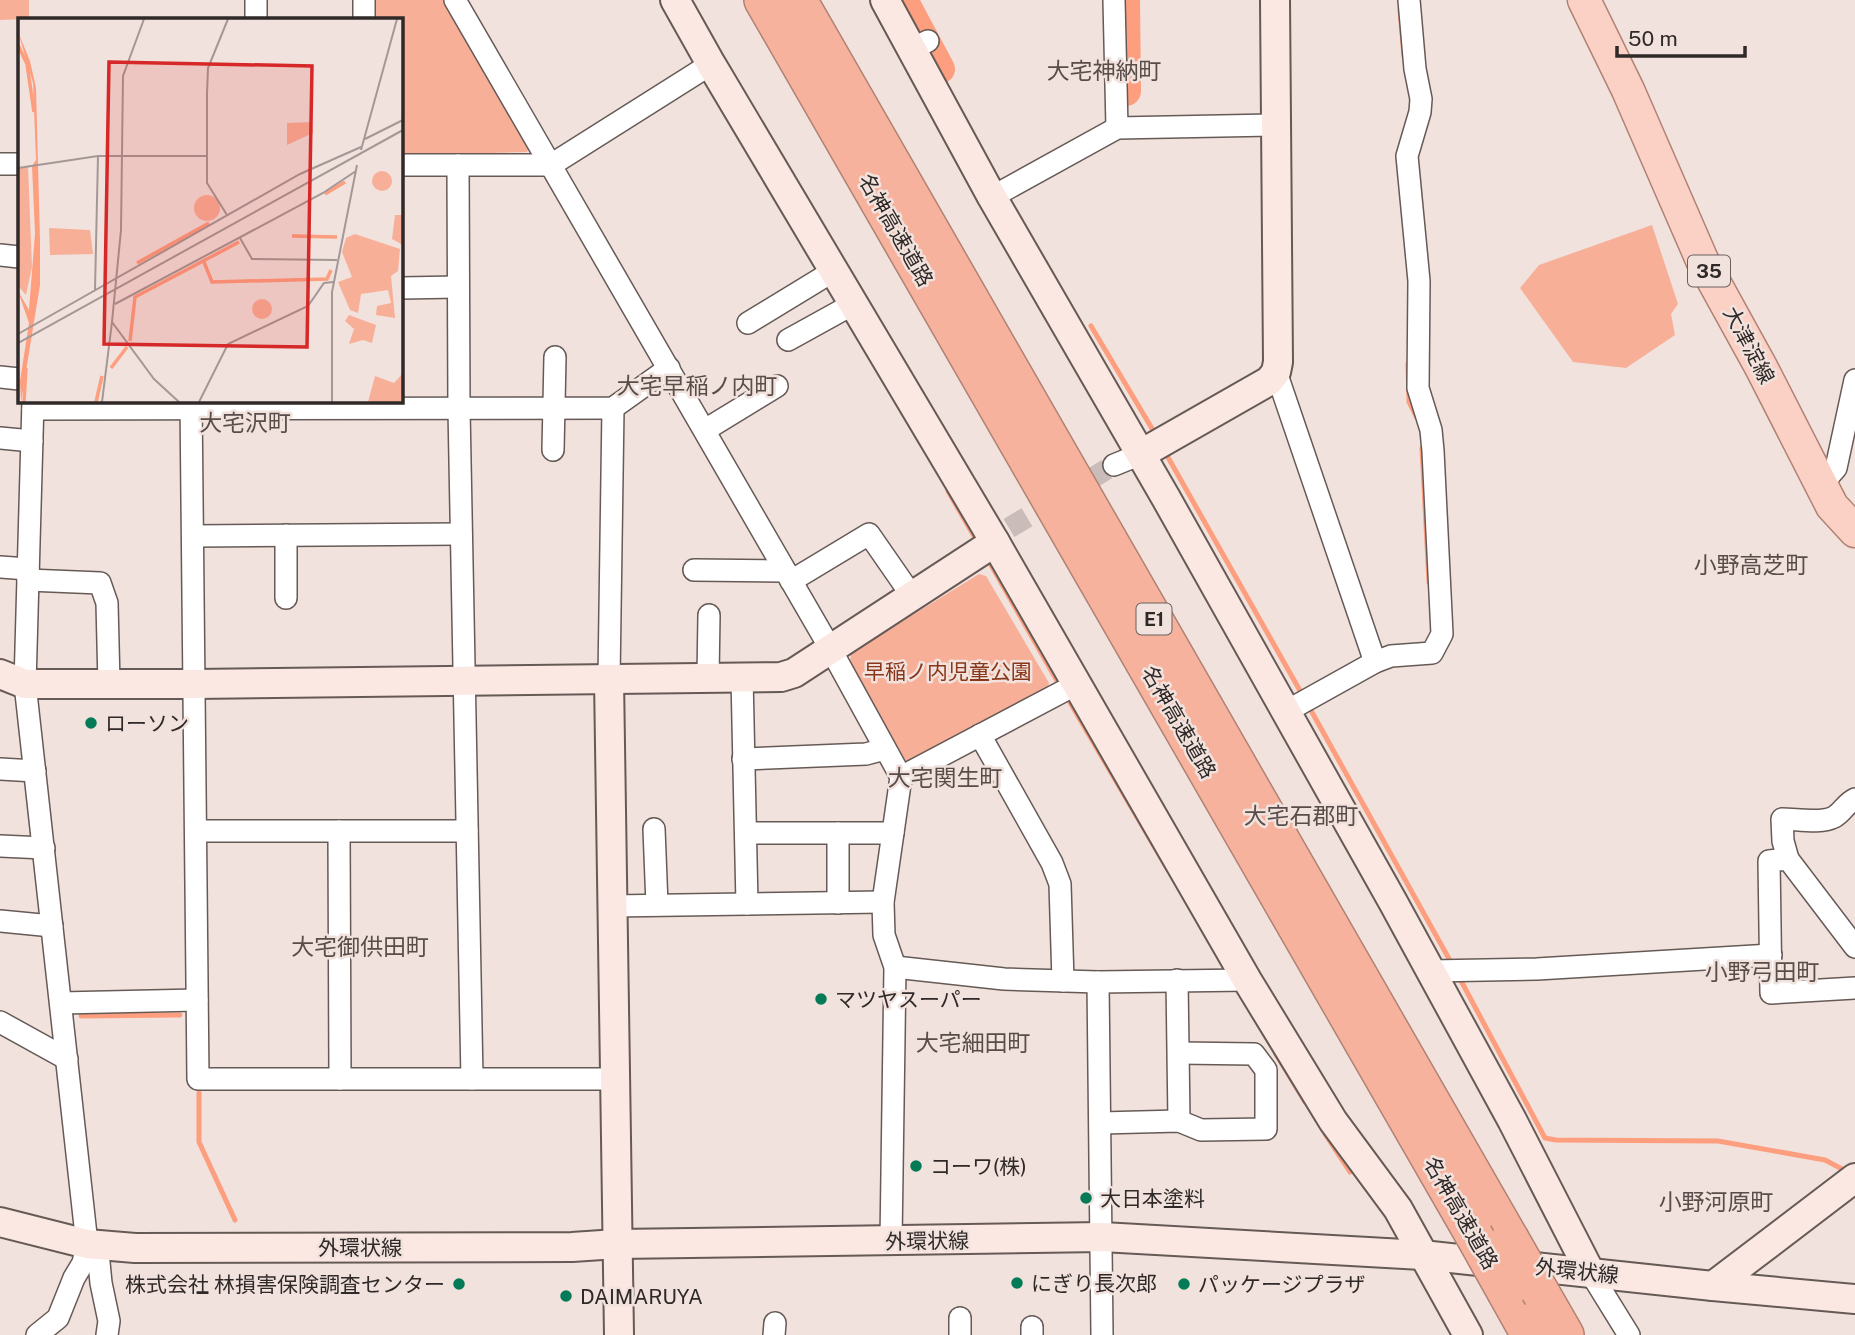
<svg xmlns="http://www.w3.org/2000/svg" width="1855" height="1335" viewBox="0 0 1855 1335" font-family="'Public Sans','Noto Sans JP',sans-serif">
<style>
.green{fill:#f8af98}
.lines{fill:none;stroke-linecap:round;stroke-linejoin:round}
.stream{stroke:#fd9e7f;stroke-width:5}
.river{stroke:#fd9e7f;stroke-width:30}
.street-tunnel{stroke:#cabdb9;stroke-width:21;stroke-dasharray:21 10;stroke-linecap:butt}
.street-casing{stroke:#665a56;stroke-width:24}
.secondary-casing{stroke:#665a56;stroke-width:32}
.primary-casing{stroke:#b08274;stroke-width:35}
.highway-casing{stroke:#b08274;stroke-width:40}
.street{stroke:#fff;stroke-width:21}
.secondary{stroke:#fce8e2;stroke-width:28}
.primary{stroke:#fad1c4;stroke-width:32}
.highway{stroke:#f6b29d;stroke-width:37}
.highway-bridge-casing{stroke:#b08274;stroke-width:40;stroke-linecap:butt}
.highway-bridge{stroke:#f6b29d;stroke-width:37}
.poi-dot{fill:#057a57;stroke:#f1e2dd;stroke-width:2.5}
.labels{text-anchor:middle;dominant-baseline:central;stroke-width:5;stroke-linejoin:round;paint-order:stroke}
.shield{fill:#f1e2dd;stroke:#69605e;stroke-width:2}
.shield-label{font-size:19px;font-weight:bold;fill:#2f2928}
.street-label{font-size:21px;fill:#2f2928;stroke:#f1e2dd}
.park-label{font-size:21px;fill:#893619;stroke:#f1e2dd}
.poi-label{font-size:21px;fill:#2f2928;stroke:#f1e2dd;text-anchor:start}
.neighbourhood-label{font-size:23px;fill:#594d49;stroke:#f1e2dd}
.inset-river{fill:none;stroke:#fd9e7f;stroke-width:3.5}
.inset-road{fill:none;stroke:#a39895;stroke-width:2}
.view{fill:#d62828;fill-opacity:0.15;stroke:#d62828;stroke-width:3.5}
.inset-edge{fill:none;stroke:#2f2928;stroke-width:3.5}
</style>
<rect width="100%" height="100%" fill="#f1e2dd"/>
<!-- green -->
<g class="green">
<path d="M0,0H29V19L0,20Z"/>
<path d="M368,0H449L531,143L527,152L401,155V19H368Z"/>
<path d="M1652,225L1678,304L1671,314L1675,335L1626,368L1573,362L1520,288L1539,265Z"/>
<path d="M979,574L986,576L1049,683L1046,692L907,763L850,663L851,653Z"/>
</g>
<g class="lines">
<!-- stream -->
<g class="stream">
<path d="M1400,10L1404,56"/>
<path d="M1091,326L1157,437"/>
<path d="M1408,364L1409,402L1417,418"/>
<path d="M1422,448L1429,582"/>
<path d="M1165,452L1303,696"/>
<path d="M948,491L978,543"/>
<path d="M987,558L1060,686"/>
<path d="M1065,694L1168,870"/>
<path d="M1308,705L1453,966"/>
<path d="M1459,977L1545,1138L1556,1140L1718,1141L1825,1160L1842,1169"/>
<path d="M81,1016L180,1015"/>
<path d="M1276,1054L1305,1102"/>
<path d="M199,1093V1142L235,1220"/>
<path d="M1325,1134L1350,1172"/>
</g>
<!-- river -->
<g class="river">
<path d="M903,0L940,69"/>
<path d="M1125,0L1126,91"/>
</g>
<!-- street-tunnel -->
<path class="street-tunnel" d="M1009,528L1114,465"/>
<defs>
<g id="street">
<path d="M364,0V19"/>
<path d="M455,0L830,648L901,777L883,902L884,935L895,967L891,1241"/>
<path d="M1114,0L1117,128"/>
<path d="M256,19V0"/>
<path d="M912,49L928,41"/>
<path d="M0,164H19"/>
<path d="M401,165H551L711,64"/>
<path d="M458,165L459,409L472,1079"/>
<path d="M992,197L1117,128L1276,125"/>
<path d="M0,255L19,257"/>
<path d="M401,288L458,287"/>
<path d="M748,323L835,270"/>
<path d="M788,340L855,303"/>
<path d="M1276,372L1375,662"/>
<path d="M0,377L19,379"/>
<path d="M33,401L25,684L87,1244L83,1263L74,1278L58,1318L37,1335"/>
<path d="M191,401L198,1079H614"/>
<path d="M33,409L613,408L669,368"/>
<path d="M705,430L777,386"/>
<path d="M0,438L32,441"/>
<path d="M553,450L555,357"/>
<path d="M1114,465L1141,454"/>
<path d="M1821,485L1836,468L1855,380"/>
<path d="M193,536L461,534"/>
<path d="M0,567L28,569"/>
<path d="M694,570L785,571"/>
<path d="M28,580L100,583L107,603L109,684"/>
<path d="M791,581L869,534L912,596"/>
<path d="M286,598V535"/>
<path d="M708,677L709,615"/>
<path d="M742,677L747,904"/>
<path d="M609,679L613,408"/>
<path d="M1287,711L1375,662L1391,656L1432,653L1442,634L1433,451L1431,430L1418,388L1419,281L1407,156L1420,112L1421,99L1415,69L1409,0"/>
<path d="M980,735L1052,863L1060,884L1063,981"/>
<path d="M743,759L866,754L885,749"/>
<path d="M0,769L35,771"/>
<path d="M901,777L1075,685"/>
<path d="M654,829L657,905"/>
<path d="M196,831H467"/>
<path d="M339,831L340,1079"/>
<path d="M746,833H838V903"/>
<path d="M838,833H893"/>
<path d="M0,846L44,848"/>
<path d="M1788,859L1783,841L1782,819C1797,819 1821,824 1834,817C1842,813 1846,803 1855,799"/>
<path d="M612,906L883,902"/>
<path d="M0,921L52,926"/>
<path d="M1855,947L1788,859L1769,861L1771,993L1855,988"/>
<path d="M895,967L1004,979L1098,982L1247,980"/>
<path d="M1431,971L1537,969L1771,955"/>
<path d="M1177,980L1179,1121"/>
<path d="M1098,982L1102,1335"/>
<path d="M61,1003L197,1000"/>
<path d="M0,1022L67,1059"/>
<path d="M1101,1123L1179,1121L1201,1130L1266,1129V1070L1254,1054L1179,1053"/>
<path d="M87,1244L98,1252L101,1283L109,1321L107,1335"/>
<path d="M1590,1272L1629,1335"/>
<path d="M960,1318V1335"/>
<path d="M1032,1327V1335"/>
<path d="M774,1335L775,1323"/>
</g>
<g id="secondary">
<path d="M675,0L711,64L995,542L1247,980L1333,1121L1398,1209L1468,1335"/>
<path d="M885,0L992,197L1166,498L1393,902L1512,1120L1590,1272"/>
<path d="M1141,454L1269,381L1276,372L1278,362L1275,0"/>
<path d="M0,674L25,684H194L781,677L794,673L995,542"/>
<path d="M609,679L619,1335"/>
<path d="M0,1222L87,1244L135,1248L572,1247L617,1244L1102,1237L1422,1255L1713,1286L1855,1299"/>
<path d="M1713,1286L1855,1178"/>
</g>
<path id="primary" d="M1584,0L1628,90L1702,260L1761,367L1832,506L1855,531"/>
<g id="highway">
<path d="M763,0L1474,1235"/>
<path d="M798,0L1510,1239"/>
<path d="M1506,1292L1530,1335"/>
<path d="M1542,1295L1565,1335"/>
</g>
</defs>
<!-- street casing -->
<use href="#street" class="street-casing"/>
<!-- secondary casing -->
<use href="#secondary" class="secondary-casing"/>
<!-- primary casing -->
<use href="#primary" class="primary-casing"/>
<!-- highway casing -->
<use href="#highway" class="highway-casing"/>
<!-- street -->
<use href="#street" class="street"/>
<!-- secondary -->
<use href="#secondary" class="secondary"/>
<!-- primary -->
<use href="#primary" class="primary"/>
<!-- highway -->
<use href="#highway" class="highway"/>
<defs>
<g id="highway-bridge">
<path d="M1474,1235L1506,1292"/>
<path d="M1510,1239L1542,1295"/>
</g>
</defs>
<!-- highway-bridge casing -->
<use href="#highway-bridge" class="highway-bridge-casing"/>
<!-- highway-bridge -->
<use href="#highway-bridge" class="highway-bridge"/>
</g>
<!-- markers -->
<g class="poi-dot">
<circle cx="91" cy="723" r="7"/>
<circle cx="821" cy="999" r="7"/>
<circle cx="916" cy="1166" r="7"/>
<circle cx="1086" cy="1198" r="7"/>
<circle cx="1017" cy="1283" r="7"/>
<circle cx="459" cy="1284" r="7"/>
<circle cx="1184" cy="1284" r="7"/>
<circle cx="566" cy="1296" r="7"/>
</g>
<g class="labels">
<!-- shield labels -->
<g class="shield">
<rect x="1688" y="255.5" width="42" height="31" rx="5"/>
<rect x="1136.5" y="603.5" width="35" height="31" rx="5"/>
</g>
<g class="shield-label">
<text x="1709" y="271">35</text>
<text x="1154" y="619">E1</text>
</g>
<!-- street labels -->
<g class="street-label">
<text transform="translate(896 230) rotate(60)">名神高速道路</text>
<text transform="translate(1749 345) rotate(62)">大津淀線</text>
<text transform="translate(1179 722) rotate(60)">名神高速道路</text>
<text transform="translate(1461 1213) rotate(60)">名神高速道路</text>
<text transform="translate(927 1241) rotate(-1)">外環状線</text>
<text x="360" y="1247">外環状線</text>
<text transform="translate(1577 1271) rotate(6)">外環状線</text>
</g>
<!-- park labels -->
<g class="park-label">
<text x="948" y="671">早稲ノ内児童公園</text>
</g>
<!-- poi labels -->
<g class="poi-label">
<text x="105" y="723">ローソン</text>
<text x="835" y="999">マツヤスーパー</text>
<text x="930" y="1166">コーワ(株)</text>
<text x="1100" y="1198">大日本塗料</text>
<text x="1031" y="1283">にぎり長次郎</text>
<text x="445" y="1284" text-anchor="end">株式会社 林損害保険調査センター</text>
<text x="1198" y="1284">パッケージプラザ</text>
<text x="580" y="1296">DAIMARUYA</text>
</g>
<!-- neighbourhood labels -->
<g class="neighbourhood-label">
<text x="1104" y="70">大宅神納町</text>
<text x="697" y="385">大宅早稲ノ内町</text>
<text x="245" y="422">大宅沢町</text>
<text x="1751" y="564">小野高芝町</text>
<text x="945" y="777">大宅関生町</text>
<text x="1301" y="815">大宅石郡町</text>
<text x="360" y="946">大宅御供田町</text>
<text x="1762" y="971">小野弓田町</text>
<text x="973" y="1042">大宅細田町</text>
<text x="1716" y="1201">小野河原町</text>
</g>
</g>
<!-- overview -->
<g transform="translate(18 18)">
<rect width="385" height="385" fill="#f1e2dd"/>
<path d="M294,104L295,115L269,127V105ZM10,148L14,249L8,277L0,268V150ZM354 163a10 10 0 1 1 20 0a10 10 0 1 1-20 0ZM176 190a13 13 0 1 1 26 0a13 13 0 1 1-26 0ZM377,197H385V227L374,221ZM31,210L72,212L75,236L32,237ZM337,216L382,231L380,253L373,258L377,300L358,297L359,288L373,285L370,272L343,276L340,295L332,292L320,264L334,259L324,234L328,220ZM234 291a10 10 0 1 1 20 0a10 10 0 1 1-20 0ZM331,297L358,307L354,325L345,322L331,326L336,311L327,303ZM385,355V384H350L357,358L376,365Z" fill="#f8af98"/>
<path d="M0,14L12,43L18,70L22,222V267L3,384L2,363L11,305L0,273L11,292L17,215L14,148L18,142L15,65Z" fill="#fd9e7f"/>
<path class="inset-river" d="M0,27L9,46L16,94M307,176L327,164M274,218L319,219M186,244L194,264L309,261L313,252M119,245L191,205M112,323L117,279L221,224M93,350L109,329M6,384L8,350M78,384L84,358"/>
<path class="inset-road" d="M126,1L105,58L103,212L94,304L136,361L161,384M347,121L385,102M343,132L379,1M0,150L80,138H189M209,197L189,165V76L190,50L210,1M222,220L234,241L319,242M77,272L80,138M97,286L305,175L338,153M0,316L282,156L343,129M0,325L385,112M84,384L94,304M181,384L210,326L290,288L306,265L315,264M314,384V274L339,147"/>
<path class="view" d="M91,44L294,48L289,329L86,326Z"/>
<rect width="385" height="385" class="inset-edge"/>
</g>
<!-- scale -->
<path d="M1617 46v10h128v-10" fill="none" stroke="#2f2928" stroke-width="3.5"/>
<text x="1628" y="46" font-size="21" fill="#2f2928" stroke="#f1e2dd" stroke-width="5" paint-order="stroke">50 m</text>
</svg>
